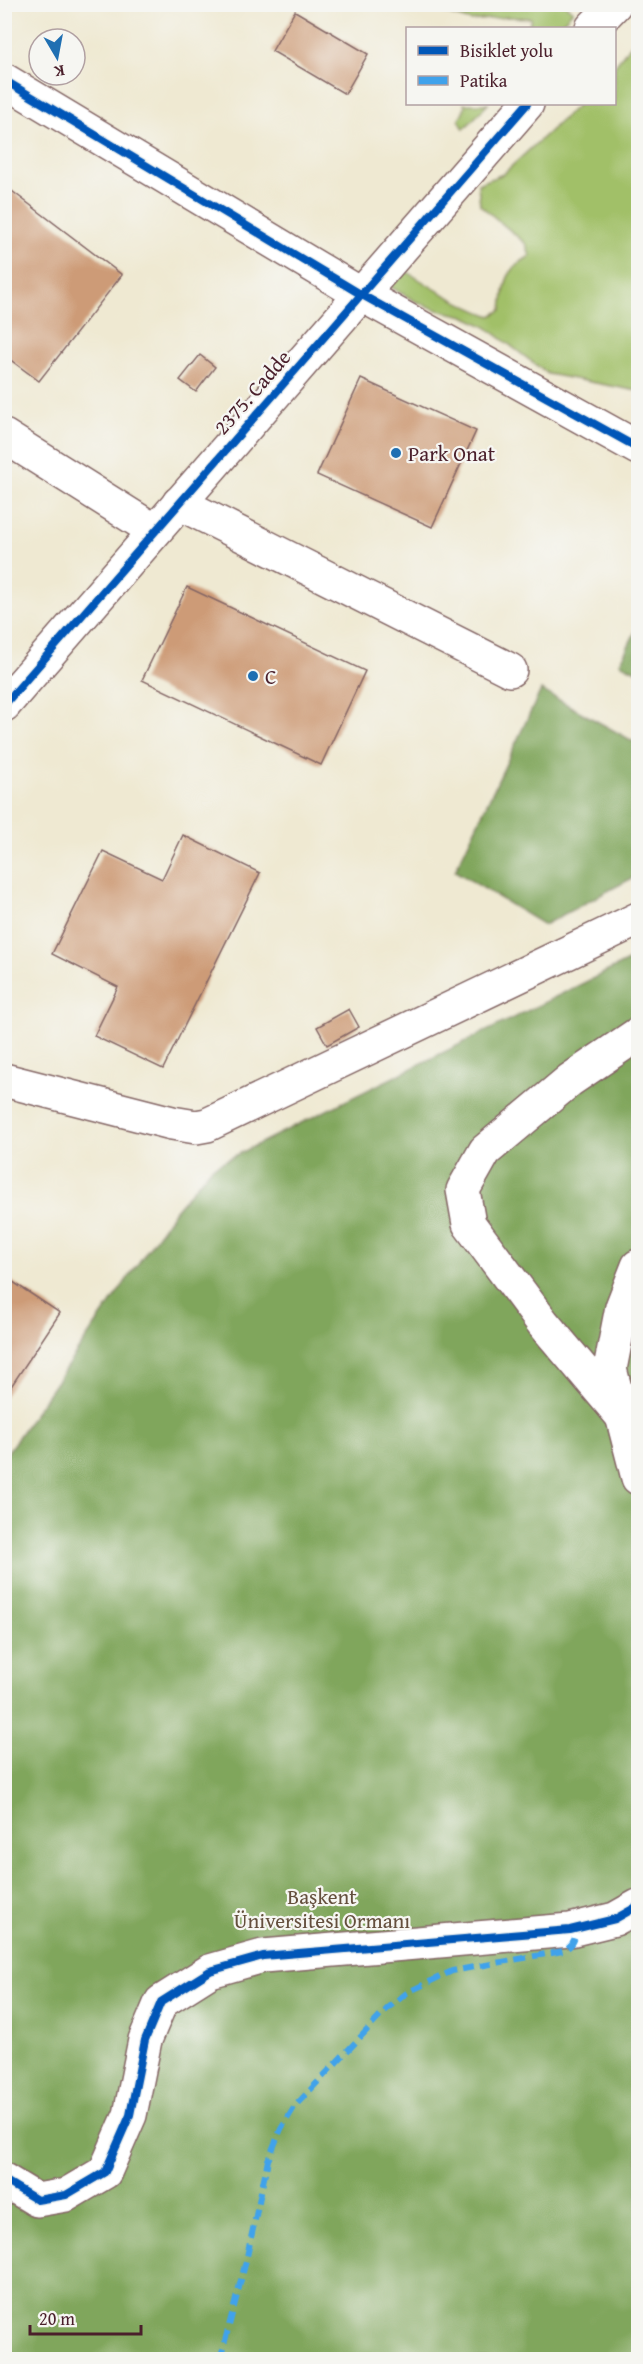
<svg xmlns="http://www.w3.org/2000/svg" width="643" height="2364" viewBox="0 0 643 2364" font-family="'Gentium Book Plus',serif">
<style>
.green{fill:#a1c068;stroke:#76704a;stroke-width:1.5}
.forest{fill:#80a65c;stroke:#656244;stroke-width:1.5}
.building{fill:#cd9b77}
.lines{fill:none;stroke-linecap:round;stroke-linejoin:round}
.minor-casing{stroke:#846665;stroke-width:36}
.minor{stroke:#fff;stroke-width:33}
.quiet{stroke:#40a2eb;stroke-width:6;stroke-dasharray:12 6;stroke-linecap:butt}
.cycleway-casing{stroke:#f6f6f2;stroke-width:11}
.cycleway{stroke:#0057b8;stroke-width:8}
.poi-dot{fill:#1f6fb2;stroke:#f6f6f2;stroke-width:2}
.labels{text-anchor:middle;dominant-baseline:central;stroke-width:4.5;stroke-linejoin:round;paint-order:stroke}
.street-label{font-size:21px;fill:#4a1f2b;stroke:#f6f6f2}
.poi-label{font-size:21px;fill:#4a1f2b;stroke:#f6f6f2;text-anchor:start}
.park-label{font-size:21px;fill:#644f3d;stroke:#f6f6f2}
</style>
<rect width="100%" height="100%" fill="#f6f6f2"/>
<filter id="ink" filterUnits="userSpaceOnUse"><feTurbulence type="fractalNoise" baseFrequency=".0167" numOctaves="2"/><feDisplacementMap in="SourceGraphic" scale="12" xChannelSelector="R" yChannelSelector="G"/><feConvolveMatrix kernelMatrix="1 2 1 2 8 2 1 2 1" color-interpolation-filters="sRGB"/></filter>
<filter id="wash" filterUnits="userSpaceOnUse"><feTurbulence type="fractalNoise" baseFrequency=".008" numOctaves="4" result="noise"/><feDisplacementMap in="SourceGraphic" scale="24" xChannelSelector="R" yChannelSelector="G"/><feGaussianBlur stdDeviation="1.35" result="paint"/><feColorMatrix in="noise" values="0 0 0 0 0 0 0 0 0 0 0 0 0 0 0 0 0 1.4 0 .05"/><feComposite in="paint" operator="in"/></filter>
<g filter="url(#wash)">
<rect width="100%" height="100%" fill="#efe9d2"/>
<!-- green -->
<g class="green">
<path d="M564,4L573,11L557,28H528L531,18L507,17L471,21L439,11L434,5Z"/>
<path d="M638,30V391L548,374L486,327L464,316L438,310L415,301L382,282L397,265C427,285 456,303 491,316L502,310C505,283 504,271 530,256L526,244L480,205L478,184L503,174L579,104H614L615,65L637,37Z"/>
<path d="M464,104H488L464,129L459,120L465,107Z"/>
</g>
<!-- forest -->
<g class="forest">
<path d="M638,626V672L620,663Z"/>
<path d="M541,690L638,744V875L544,925L455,871Z"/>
<path d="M638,956V2359L5,2360V1456L175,1210L212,1167Z"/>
</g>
<g id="blocks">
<!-- building -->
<g class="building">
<path d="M295,11L368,54L345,94L272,51Z"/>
<path d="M4,185L122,275L39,381L4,355Z"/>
<path d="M200,355L215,367L196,392L180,380Z"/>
<path d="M361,379L476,431L432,527L317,475Z"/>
<path d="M187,587L365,671L321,765L142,680Z"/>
<path d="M183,835L260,873L163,1069L94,1036L118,987L52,954L103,851L162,879Z"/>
<path d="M349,1009L359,1027L327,1045L317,1027Z"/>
<path d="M4,1276L60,1313L4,1397Z"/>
</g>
</g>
</g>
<g filter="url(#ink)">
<use href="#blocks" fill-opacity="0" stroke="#846665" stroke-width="1.5"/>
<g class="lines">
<defs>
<g id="minor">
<path d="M592,28L615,4"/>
<path d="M4,80L362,295L638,448"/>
<path d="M4,436L155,531"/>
<path d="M179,503L510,670"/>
<path d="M4,705L527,104"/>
<path d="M4,1080L172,1123L196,1127L207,1125L638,919"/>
<path d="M638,1266L622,1307L610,1369L638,1478"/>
<path d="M621,1415L543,1323L469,1224L463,1190L485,1151L570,1080L638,1034"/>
<path d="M4,2180L37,2200L66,2195L105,2172L130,2115L145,2040L161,2002L210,1971L263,1956L570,1930L615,1919L638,1906"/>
</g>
</defs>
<!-- minor casing -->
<use href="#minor" class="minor-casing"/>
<!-- minor -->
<use href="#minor" class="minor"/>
<!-- quiet -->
<path class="quiet" d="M220,2360L246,2261L268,2160L281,2129L295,2106L388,2008L408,1992L452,1971L563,1951C572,1946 576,1940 576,1929"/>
<defs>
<g id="cycleway">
<path d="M4,80L362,295L638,448"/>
<path d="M4,705L527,104"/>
<path d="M4,2180L37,2200L66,2195L105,2172L130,2115L145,2040L161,2002L210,1971L263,1956L570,1930L615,1919L638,1906"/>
</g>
</defs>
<!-- cycleway casing -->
<use href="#cycleway" class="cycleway-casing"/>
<!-- cycleway -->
<use href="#cycleway" class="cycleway"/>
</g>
</g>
<!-- markers -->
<g class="poi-dot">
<circle cx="396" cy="453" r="6"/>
<circle cx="253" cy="676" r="6"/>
</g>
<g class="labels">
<!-- street labels -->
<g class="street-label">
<text transform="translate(252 392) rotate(-49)">2375. Cadde</text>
</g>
<!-- poi labels -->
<g class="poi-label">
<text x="408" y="453">Park Onat</text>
<text x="265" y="676">C</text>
</g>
<!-- park labels -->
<g class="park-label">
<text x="322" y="1896">Başkent<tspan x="322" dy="24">Üniversitesi Ormanı</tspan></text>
</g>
</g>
<!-- margin -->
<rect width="643" height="2364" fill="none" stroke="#f6f6f2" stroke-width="24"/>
<!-- legend -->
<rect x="406" y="27" width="210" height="78" fill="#f6f6f2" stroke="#b1a0a2" stroke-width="1.5"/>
<rect x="418" y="46" width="30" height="9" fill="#0057b8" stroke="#b1a0a2" stroke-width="1.5"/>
<text x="460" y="57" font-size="18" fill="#4a1f2b">Bisiklet yolu</text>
<rect x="418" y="76" width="30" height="9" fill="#40a2eb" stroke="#b1a0a2" stroke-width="1.5"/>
<text x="460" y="87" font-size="18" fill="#4a1f2b">Patika</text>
<!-- north arrow -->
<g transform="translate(57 57) rotate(170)"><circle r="28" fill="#f6f6f2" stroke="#b1a0a2" stroke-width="1.5"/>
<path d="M0-4.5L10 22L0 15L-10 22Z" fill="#1f6fb2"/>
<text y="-9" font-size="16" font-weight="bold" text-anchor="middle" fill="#4a1f2b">K</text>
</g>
<!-- scale -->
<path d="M30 2325v9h111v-9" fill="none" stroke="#4a1f2b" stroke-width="3"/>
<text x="39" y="2325" font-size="18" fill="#4a1f2b" stroke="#f6f6f2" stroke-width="4.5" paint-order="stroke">20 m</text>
</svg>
